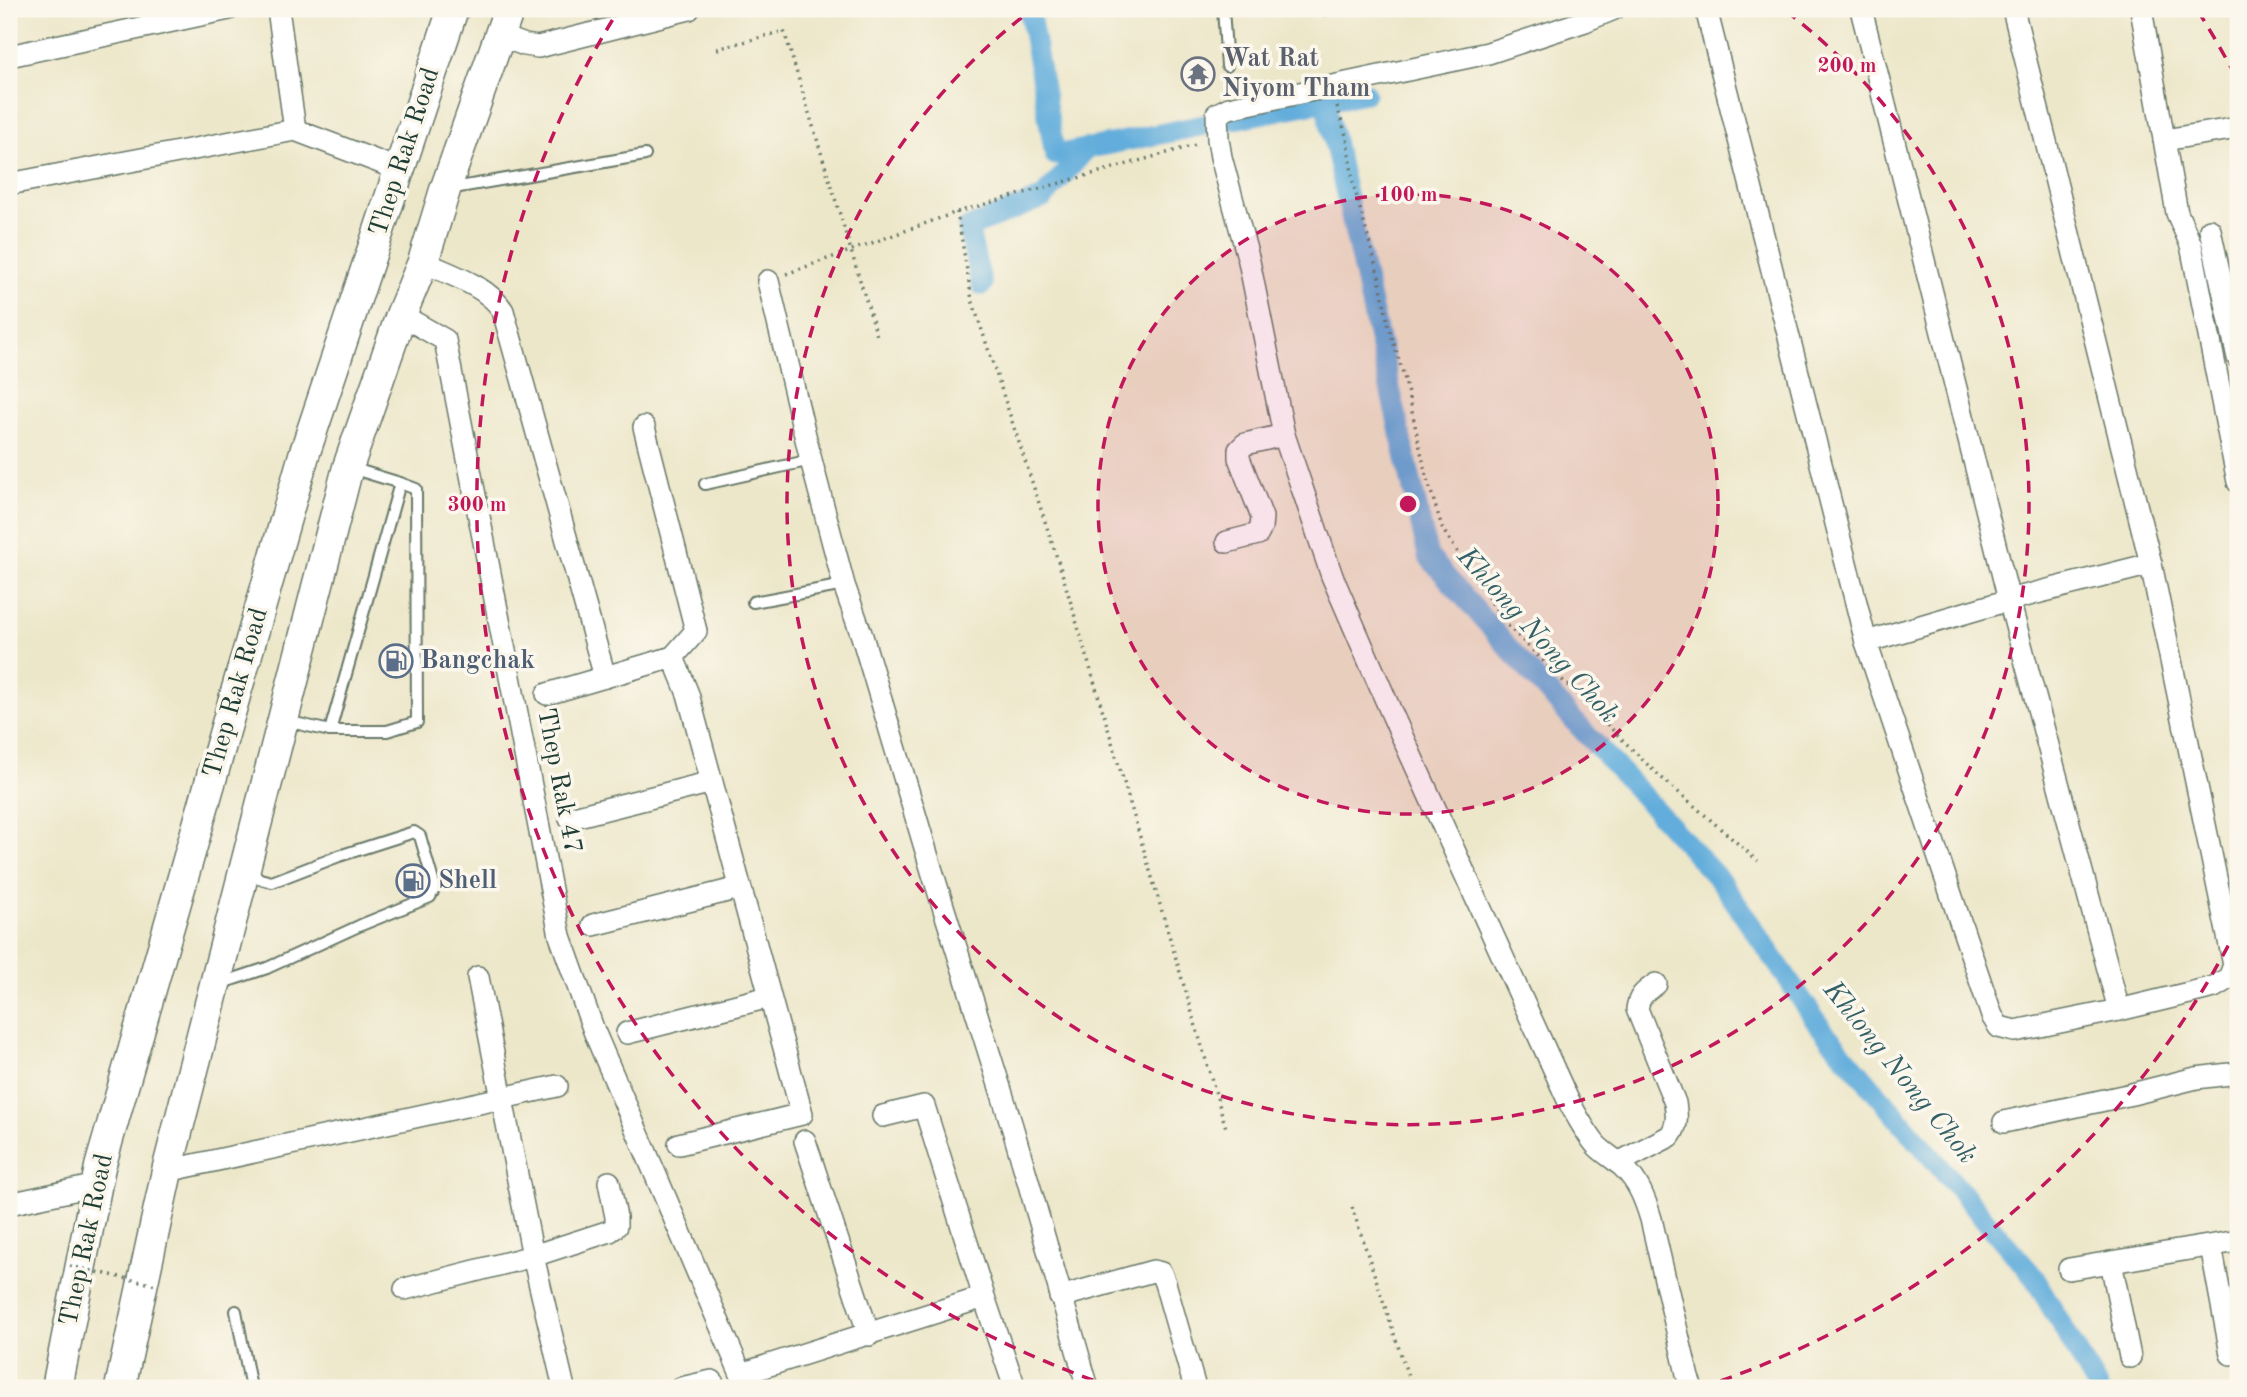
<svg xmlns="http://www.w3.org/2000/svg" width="2247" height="1397" viewBox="0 0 2247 1397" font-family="'Old Standard TT',serif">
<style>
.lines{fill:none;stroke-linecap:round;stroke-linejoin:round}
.canal{stroke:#62addb;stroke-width:21}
.service-casing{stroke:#677868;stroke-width:14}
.minor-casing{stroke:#677868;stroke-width:24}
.secondary-casing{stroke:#677868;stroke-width:33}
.path{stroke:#677868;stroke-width:3.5;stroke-dasharray:2 5;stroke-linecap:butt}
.service{stroke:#fff;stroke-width:10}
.minor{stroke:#fff;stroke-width:21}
.secondary{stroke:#fff;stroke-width:30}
.path-bridge{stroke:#677868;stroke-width:3.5;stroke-dasharray:2 5;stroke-linecap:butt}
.ring{fill:none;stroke:#c2185b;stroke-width:3.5;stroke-dasharray:12 9}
.labels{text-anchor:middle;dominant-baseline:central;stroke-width:7;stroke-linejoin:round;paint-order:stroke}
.worship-label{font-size:26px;font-weight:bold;fill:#5b616d;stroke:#fbf7ec;text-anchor:start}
.street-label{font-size:26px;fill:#1f3d34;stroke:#fbf7ec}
.service-label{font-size:26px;font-weight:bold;fill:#4e5e75;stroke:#fbf7ec;text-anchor:start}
.water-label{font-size:28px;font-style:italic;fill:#335f66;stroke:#fbf7ec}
.centre{fill:#c2185b;stroke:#fbf7ec;stroke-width:3.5}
.ring-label{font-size:21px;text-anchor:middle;font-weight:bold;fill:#c2185b;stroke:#fbf7ec;stroke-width:7;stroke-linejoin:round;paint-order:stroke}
</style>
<rect width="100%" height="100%" fill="#fbf7ec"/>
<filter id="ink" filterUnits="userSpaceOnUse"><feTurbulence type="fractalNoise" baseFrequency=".0143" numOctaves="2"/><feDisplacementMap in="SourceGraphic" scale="14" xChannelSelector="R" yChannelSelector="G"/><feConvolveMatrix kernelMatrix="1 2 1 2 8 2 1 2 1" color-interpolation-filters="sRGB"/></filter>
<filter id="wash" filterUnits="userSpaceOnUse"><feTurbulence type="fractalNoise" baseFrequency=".00686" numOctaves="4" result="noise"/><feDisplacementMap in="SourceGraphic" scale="28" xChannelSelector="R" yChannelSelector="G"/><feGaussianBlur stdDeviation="1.57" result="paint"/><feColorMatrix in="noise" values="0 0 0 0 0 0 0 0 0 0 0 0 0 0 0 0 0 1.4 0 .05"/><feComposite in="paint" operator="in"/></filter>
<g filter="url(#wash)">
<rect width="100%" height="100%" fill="#ede7ca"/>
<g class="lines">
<!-- canal -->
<g class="canal">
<path d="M1029,9L1055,155L1325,101L1428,556L1546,690L1723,884L1821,1028L2034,1277L2098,1388"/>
<path d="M1325,101L1365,93"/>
<path d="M982,285L968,228L1043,198L1087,148"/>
</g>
</g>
</g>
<g filter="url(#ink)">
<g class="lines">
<defs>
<g id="service">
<path d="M1223,9L1227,66"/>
<path d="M1325,9V10"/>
<path d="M448,189L645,155"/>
<path d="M705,484L811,460"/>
<path d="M753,602L844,585"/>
<path d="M286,721L330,731L400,483L351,468"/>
<path d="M330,731H387L417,722L416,489L400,483"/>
<path d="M219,984L267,968L361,925L430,897L435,888L420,836L414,832L339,856L272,882L260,879L247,869"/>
<path d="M236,1311L251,1388"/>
</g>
<g id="minor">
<path d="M278,9L295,130"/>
<path d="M1614,9L1585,21L1488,53L1229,108L1217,114L1218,139L1221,157L1249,261L1284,435L1332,576L1392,714L1568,1100C1577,1116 1585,1132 1597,1146C1605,1154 1615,1159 1623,1167C1638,1181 1645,1199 1651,1219L1688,1378L1692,1388"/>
<path d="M1706,9L1866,642L1992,1016L1999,1027L2015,1031L2119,1010L2214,987L2229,978L2234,965L2151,564L2013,9"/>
<path d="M1861,9L2009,600L2119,1010"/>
<path d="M2141,9L2177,213L2191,245L2238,482"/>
<path d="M500,36L525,45L538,47L689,9"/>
<path d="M9,56L229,9"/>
<path d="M2164,140L2238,128"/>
<path d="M9,184L295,130L400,170"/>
<path d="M2210,230L2238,358"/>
<path d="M423,262C449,274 488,286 503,311L605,677L673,657L688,694L802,1114L679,1144"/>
<path d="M768,281L811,460L844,585L862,636L932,871L1012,1126L1088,1388"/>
<path d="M401,315L445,340L560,936L594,1031L741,1374L984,1297L1015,1388"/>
<path d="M644,427L696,631L673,657"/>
<path d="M1227,542L1258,534L1261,528L1262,517L1239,458V450L1245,444L1284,435"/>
<path d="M1866,642L2009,600L2151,564"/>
<path d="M547,694L605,677"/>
<path d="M570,818L712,782"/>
<path d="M593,925L739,888"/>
<path d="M478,977L533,1256L564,1388"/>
<path d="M627,1033L769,997"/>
<path d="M883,1116L924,1106L984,1297"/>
<path d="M2004,1122L2132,1094L2196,1078L2238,1073"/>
<path d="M805,1141L869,1335"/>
<path d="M1618,1163L1670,1136C1678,1125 1677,1116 1675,1103L1637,1009C1639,995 1645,992 1656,984"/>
<path d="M167,1171L557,1086"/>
<path d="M9,1204L97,1185"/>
<path d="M2211,1246L2231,1354"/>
<path d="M2111,1262L2130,1357"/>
<path d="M2069,1269L2238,1241"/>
<path d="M405,1289L533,1256L610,1231L616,1226V1217L609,1182"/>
<path d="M1060,1297L1153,1271L1161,1273L1165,1283L1195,1388"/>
<path d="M681,1388L712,1381"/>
</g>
<g id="secondary">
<path d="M57,1388L100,1167L304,455L453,9"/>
<path d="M120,1388L167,1171L348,467L401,315L423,262L445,190L509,9"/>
</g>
</defs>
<!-- service casing -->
<use href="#service" class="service-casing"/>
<!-- minor casing -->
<use href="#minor" class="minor-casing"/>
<!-- secondary casing -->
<use href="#secondary" class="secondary-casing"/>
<!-- path -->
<g class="path">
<path d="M717,49L784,31L877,336"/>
<path d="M1337,106L1347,139L1354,187L1379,277L1389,328L1404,376L1427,479L1443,530L1506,624L1655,772L1758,861"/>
<path d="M957,212L972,300L1062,573L1226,1128"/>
<path d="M786,274L957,212L1199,144"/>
<path d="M1352,1207L1412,1388"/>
</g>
<!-- service -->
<use href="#service" class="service"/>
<!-- minor -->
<use href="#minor" class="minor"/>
<!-- secondary -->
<use href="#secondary" class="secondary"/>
<!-- path-bridge -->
<path class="path-bridge" d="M70,1266L156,1285"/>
</g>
</g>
<!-- distance rings -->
<circle cx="1408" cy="504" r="310" fill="#c2185b" fill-opacity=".12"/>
<g class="ring">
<circle cx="1408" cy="504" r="310"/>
<path d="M1786 11A621 621 0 1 1 1030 11"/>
<path d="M2238 927A931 931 0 0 1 1703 1387M1113 1387A931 931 0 0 1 618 11M2198 11A931 931 0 0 1 2238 81"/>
</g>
<!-- icons -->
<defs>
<symbol id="temple-ring" viewBox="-11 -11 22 22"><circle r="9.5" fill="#fbf7ec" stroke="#6b7280" stroke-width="1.5"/><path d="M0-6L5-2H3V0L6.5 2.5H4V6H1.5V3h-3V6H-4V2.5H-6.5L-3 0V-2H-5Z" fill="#6b7280"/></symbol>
<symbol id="fuel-ring" viewBox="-11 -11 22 22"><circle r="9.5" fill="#fbf7ec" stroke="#5c6f8a" stroke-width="1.5"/><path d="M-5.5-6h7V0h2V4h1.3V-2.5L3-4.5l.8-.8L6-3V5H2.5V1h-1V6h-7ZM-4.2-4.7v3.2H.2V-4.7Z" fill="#5c6f8a"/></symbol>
</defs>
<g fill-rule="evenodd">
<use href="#temple-ring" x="1179" y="55" width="38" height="38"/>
<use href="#fuel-ring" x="377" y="642" width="38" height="38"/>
<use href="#fuel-ring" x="394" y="862" width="38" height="38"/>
</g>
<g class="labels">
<!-- worship labels -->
<g class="worship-label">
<text x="1222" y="59">Wat Rat<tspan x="1222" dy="30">Niyom Tham</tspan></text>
</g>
<!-- street labels -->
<g class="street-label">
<text transform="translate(405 152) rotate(-72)">Thep Rak Road</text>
<text transform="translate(236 693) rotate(-74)">Thep Rak Road</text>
<text transform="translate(559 781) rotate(79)">Thep Rak 47</text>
<text transform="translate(87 1240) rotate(-78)">Thep Rak Road</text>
</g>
<!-- service labels -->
<g class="service-label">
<text x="420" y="661">Bangchak</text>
<text x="438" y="881">Shell</text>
</g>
<!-- water labels -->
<g class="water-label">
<text transform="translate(1537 636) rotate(48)">Khlong Nong Chok</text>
<text transform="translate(1899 1073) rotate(51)">Khlong Nong Chok</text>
</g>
</g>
<circle cx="1408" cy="504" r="10" class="centre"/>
<g class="ring-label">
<text x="1847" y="72">200 m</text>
<text x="1408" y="201">100 m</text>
<text x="477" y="511">300 m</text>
</g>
<!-- margin -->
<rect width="2247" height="1397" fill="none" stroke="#fbf7ec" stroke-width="35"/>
</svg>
